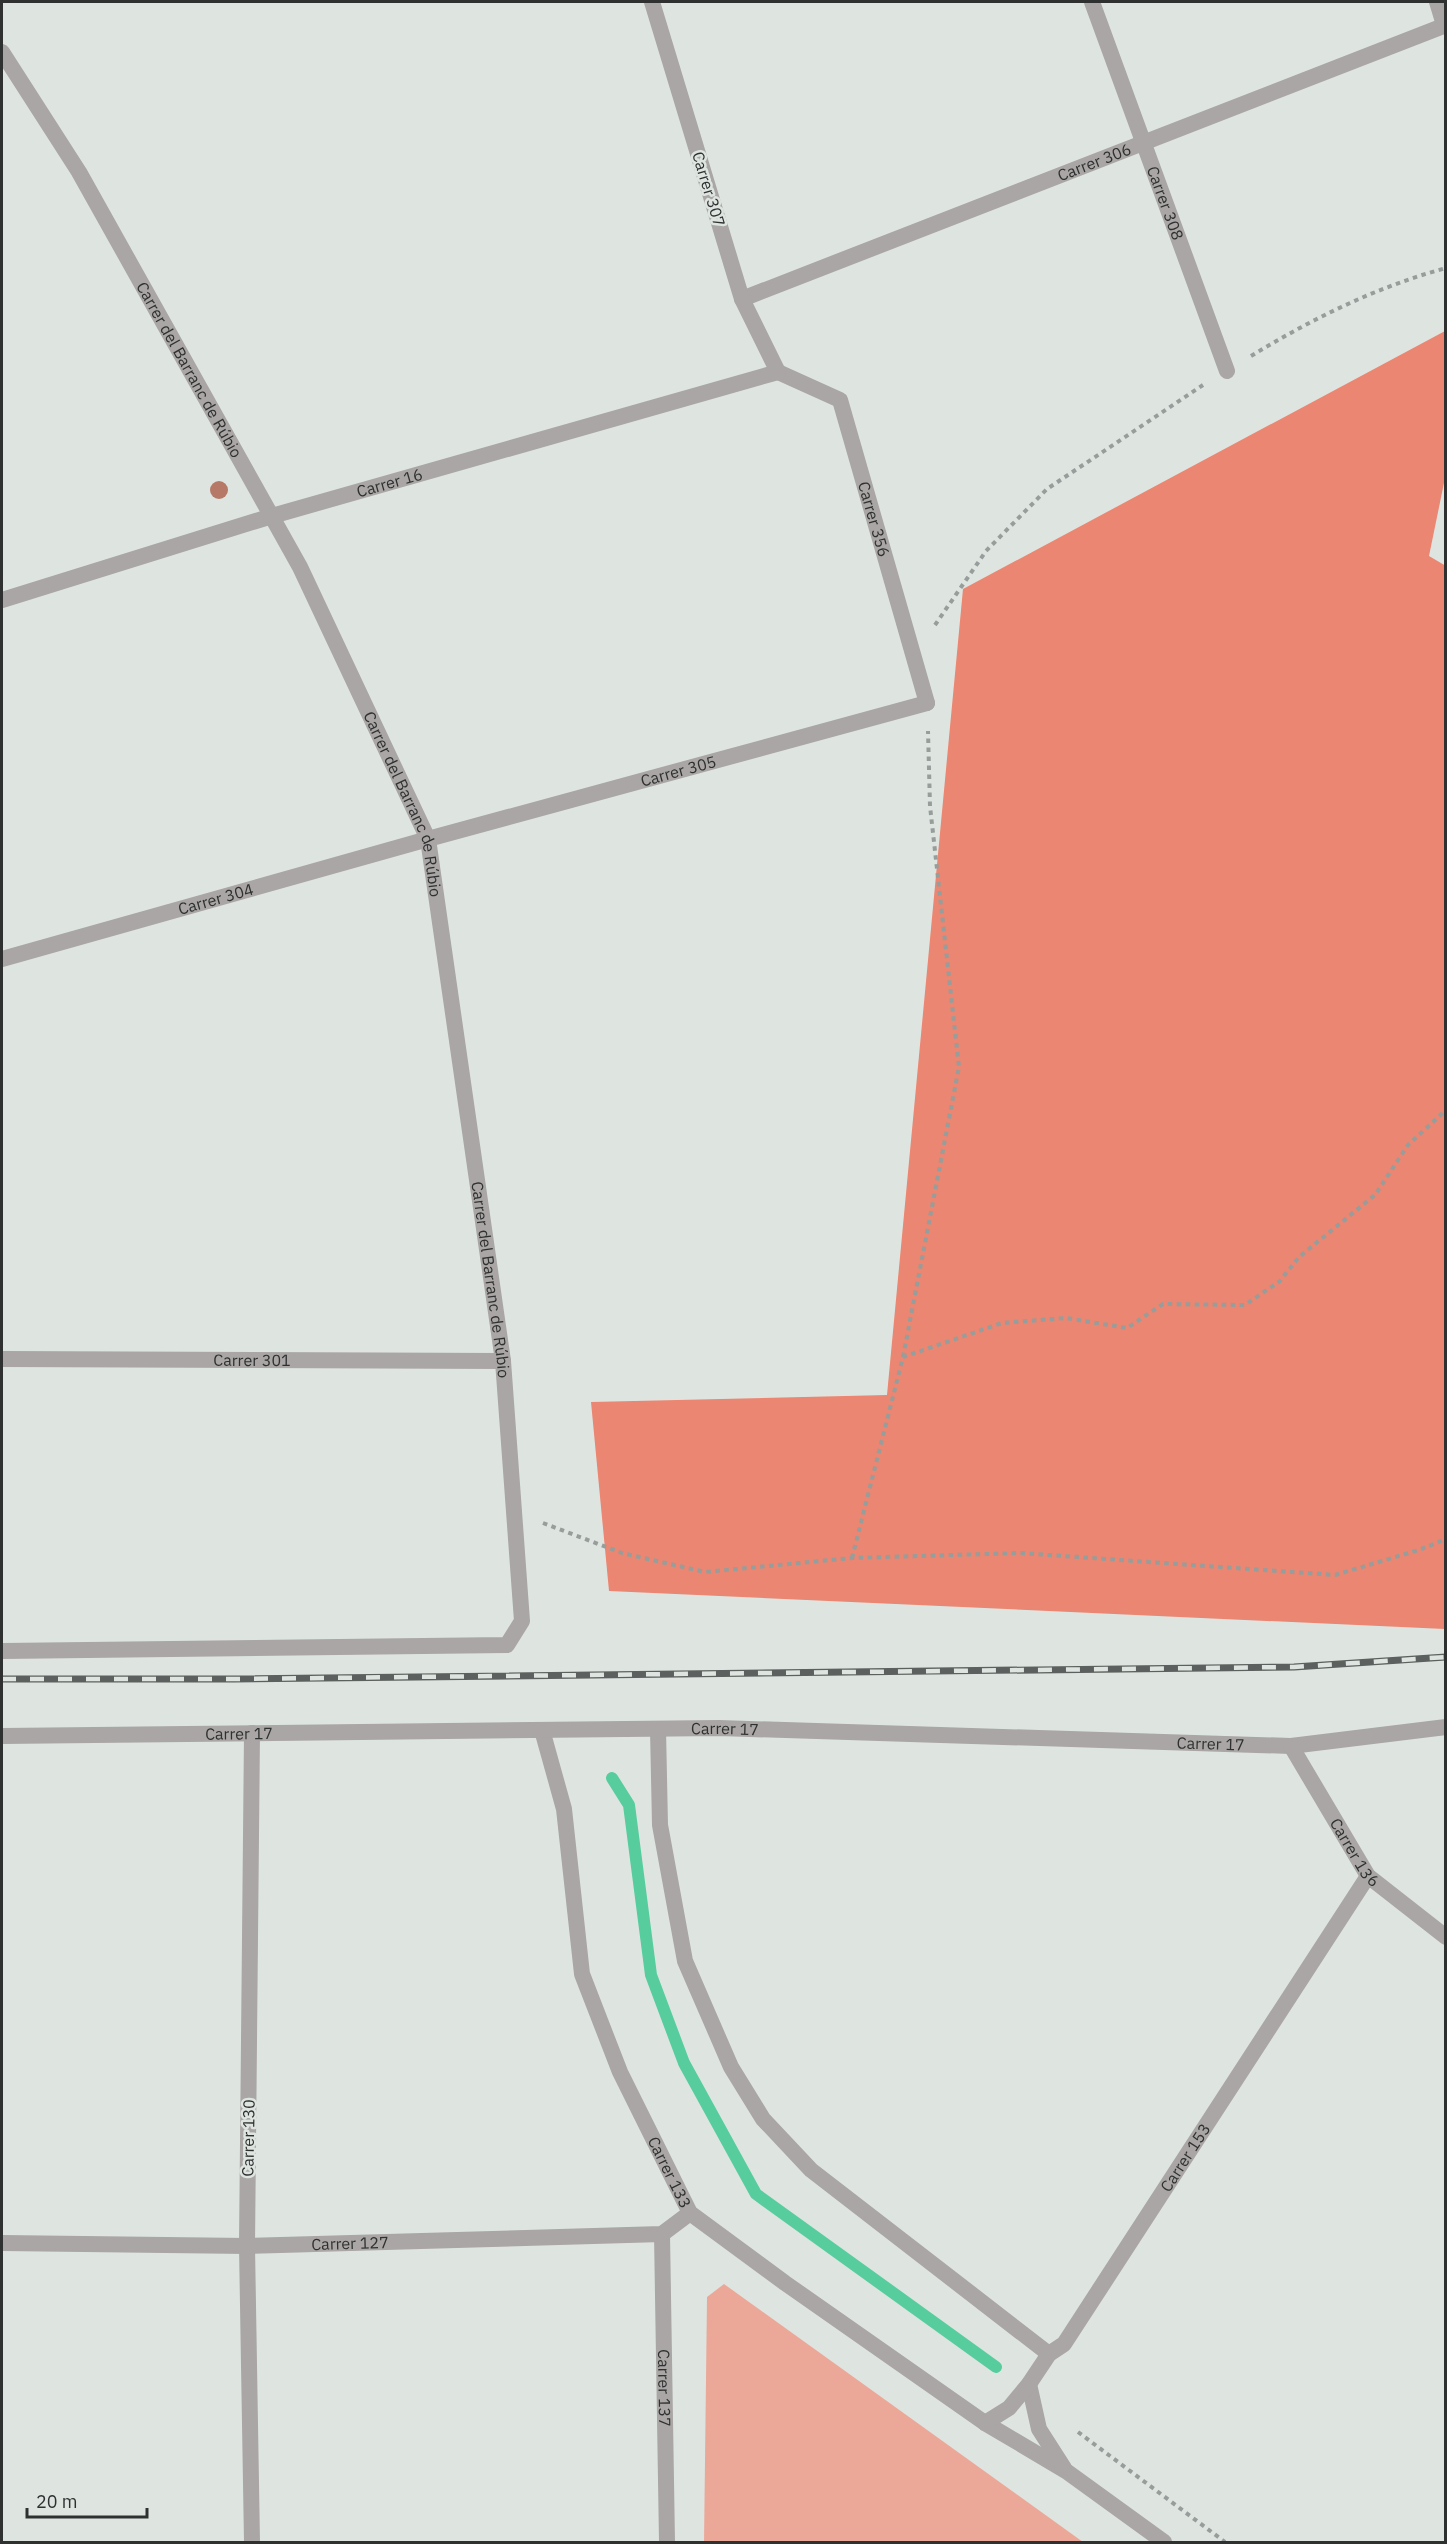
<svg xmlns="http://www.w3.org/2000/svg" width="1447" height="2544" viewBox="0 0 1447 2544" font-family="'IBM Plex Sans',sans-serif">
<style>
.green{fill:#eba899}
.forest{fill:#ea8671}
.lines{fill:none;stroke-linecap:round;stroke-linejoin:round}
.stream{stroke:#57cd9e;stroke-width:12}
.path{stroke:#979d9a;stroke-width:4;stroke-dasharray:4.5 4.5;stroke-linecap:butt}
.pedestrian{stroke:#a9a6a5;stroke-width:16}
.minor{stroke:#a9a6a5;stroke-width:16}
.rail-casing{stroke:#5c605e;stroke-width:7}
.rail{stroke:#dee5e1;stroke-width:4.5;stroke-dasharray:14;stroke-linecap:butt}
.tree{fill:#b67968}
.labels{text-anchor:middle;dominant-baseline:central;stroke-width:5;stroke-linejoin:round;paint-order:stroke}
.street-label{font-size:16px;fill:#2e3130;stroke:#dee5e1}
</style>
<rect width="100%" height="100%" fill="#dee5e1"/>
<!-- green -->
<path class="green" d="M724,2284L1083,2542H704L707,2297Z"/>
<!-- forest -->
<path class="forest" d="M1445,331V478L1429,556L1446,566L1445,1629L609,1591L591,1402L887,1395L963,589Z"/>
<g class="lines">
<!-- stream -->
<path class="stream" d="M612,1778L629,1805L651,1975L684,2063L756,2194L996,2367"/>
<!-- path -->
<g class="path">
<path d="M1251,356C1312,319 1376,287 1446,268"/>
<path d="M935,625L986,551L1047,489L1203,385"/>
<path d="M903,1357L959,1067L930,806L928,731"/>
<path d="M543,1523L622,1553L705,1572L852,1558L1020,1553L1335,1575L1419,1550L1446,1539"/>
<path d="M852,1558L903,1357L1002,1323L1066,1318L1127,1328L1163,1304L1245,1305L1280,1281L1299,1257L1375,1195L1408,1145L1446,1110"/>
<path d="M1078,2432L1225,2542"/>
</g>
<!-- pedestrian -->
<path class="pedestrian" id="s1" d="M778,372L840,400L927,703"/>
<!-- minor -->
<g class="minor">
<path id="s2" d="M1092,2L1227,371"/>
<path d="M1437,2L1444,25"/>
<path id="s3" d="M2,52L79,172L300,567L428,839L503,1361L522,1621L507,1645L2,1651"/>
<path id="s4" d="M742,299L1446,25"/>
<path id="s5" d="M2,600L272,516L778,372L742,299L652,2"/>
<path id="s6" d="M2,959L428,839L927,703"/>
<path id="s7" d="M2,1359L503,1361"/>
<path d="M658,1729L660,1825L685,1961L731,2067L763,2119L811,2170L1049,2354"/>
<path id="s8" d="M542,1730L564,1809L582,1974L620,2072L690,2213L785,2283L985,2423L1066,2471L1164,2542"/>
<path d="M252,1733L247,2246L252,2542"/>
<path id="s9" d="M2,1736L719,1728L1291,1746L1446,1727"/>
<path id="s10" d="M1291,1746L1368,1876L1446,1937"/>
<path id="s11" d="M662,2234L667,2542"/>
<path id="s12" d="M2,2243L247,2246L662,2234L690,2213"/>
<path d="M1029,2384L1039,2429L1064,2468"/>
<path id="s13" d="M985,2423L1009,2408L1029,2384L1049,2354L1064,2344L1368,1876"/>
</g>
<defs>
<path id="rail" d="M2,1679H234L1294,1667L1446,1657"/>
</defs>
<!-- rail casing -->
<use href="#rail" class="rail-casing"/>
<!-- rail -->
<use href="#rail" class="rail"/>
</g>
<!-- trees -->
<circle class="tree" cx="219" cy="490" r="9"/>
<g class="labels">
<!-- street labels -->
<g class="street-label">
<text stroke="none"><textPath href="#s4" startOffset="378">Carrer 306</textPath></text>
<text transform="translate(709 189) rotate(73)">Carrer 307</text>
<text stroke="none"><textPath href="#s2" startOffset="214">Carrer 308</textPath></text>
<text stroke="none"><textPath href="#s3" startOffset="369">Carrer del Barranc de Rúbio</textPath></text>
<text stroke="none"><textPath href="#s5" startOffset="405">Carrer 16</textPath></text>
<text stroke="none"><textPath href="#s1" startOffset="192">Carrer 356</textPath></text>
<text stroke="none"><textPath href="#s6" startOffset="702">Carrer 305</textPath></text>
<text stroke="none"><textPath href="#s3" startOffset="855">Carrer del Barranc de Rúbio</textPath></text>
<text stroke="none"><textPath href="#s6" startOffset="222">Carrer 304</textPath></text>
<text stroke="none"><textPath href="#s3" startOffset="1341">Carrer del Barranc de Rúbio</textPath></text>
<text stroke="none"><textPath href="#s7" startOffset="250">Carrer 301</textPath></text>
<text stroke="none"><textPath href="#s9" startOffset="723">Carrer 17</textPath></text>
<text stroke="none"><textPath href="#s9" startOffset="237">Carrer 17</textPath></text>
<text stroke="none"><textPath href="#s9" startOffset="1209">Carrer 17</textPath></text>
<text stroke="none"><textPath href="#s10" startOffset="124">Carrer 136</textPath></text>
<text transform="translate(248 2138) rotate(-89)">Carrer 130</text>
<text stroke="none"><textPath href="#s13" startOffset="336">Carrer 153</textPath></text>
<text stroke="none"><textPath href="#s8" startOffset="465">Carrer 133</textPath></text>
<text stroke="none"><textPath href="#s12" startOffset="348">Carrer 127</textPath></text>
<text stroke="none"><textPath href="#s11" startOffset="154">Carrer 137</textPath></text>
</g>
</g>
<!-- border -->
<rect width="1447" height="2544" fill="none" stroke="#2e3130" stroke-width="6"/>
<!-- scale -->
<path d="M27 2508v9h120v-9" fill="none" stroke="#2e3130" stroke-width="3"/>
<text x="36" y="2508" font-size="18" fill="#2e3130" stroke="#dee5e1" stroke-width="4.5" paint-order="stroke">20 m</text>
</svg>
